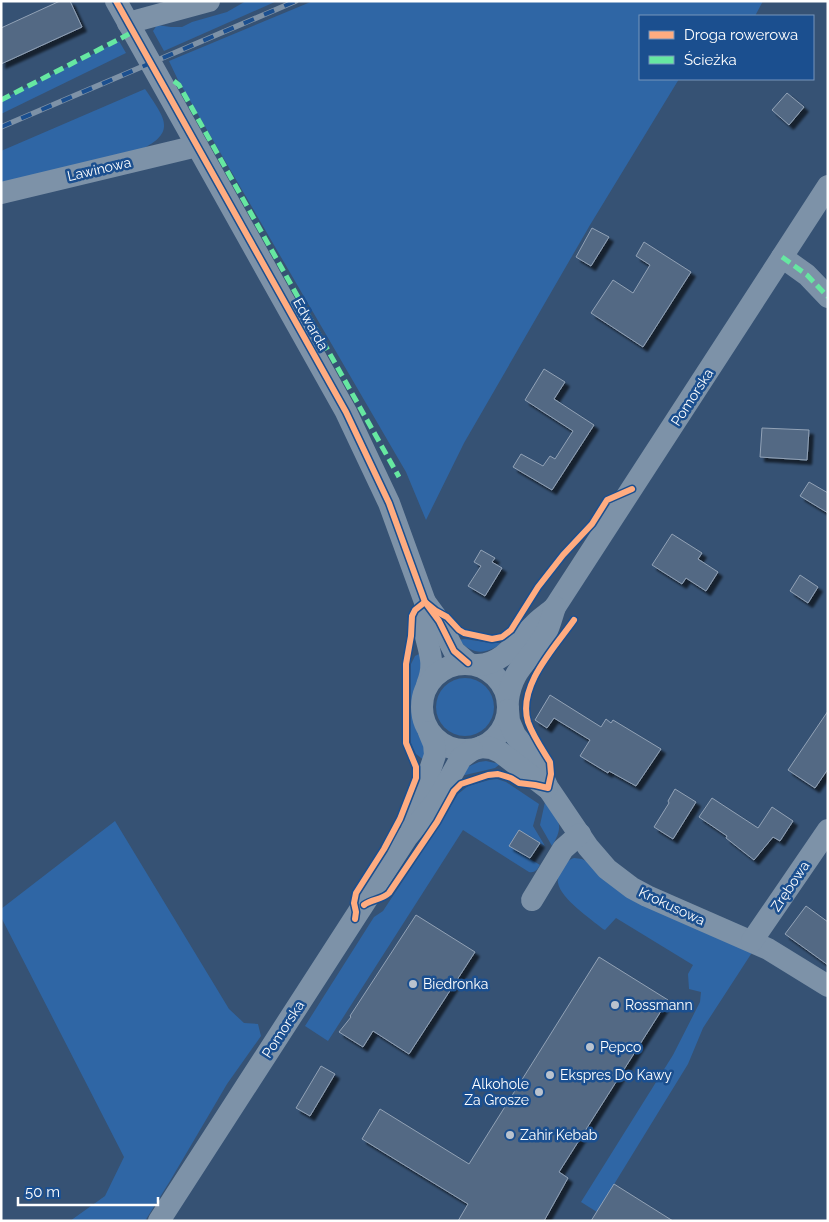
<svg xmlns="http://www.w3.org/2000/svg" width="829" height="1222" viewBox="0 0 829 1222" font-family="Raleway,sans-serif">
<style>
.green{fill:#2f66a5}
.building{fill:#526984;stroke:#92a2b6;filter:url(#shadow)}
.lines{fill:none;stroke-linecap:round;stroke-linejoin:round}
.minor{stroke:#7d92a8;stroke-width:22}
.rail-casing{stroke:#7e92a7;stroke-width:5.5}
.rail{stroke:#1b4f8f;stroke-width:4;stroke-dasharray:11;stroke-linecap:butt}
.quiet{stroke:#66e7a1;stroke-width:5;stroke-dasharray:10 5;stroke-linecap:butt}
.cycleway-casing{stroke:#1b4f8f;stroke-width:9}
.cycleway{stroke:#ffac80;stroke-width:6}
.poi-dot{fill:#b9c2ce;stroke:#1b4f8f;stroke-width:2}
.labels{text-anchor:middle;dominant-baseline:central;stroke-width:5;stroke-linejoin:round;paint-order:stroke}
.street-label{font-size:14px;fill:#fff;stroke:#1b4f8f}
.poi-label{font-size:14px;fill:#fff;stroke:#1b4f8f;text-anchor:start}
</style>
<defs>
<filter id="shadow"><feDropShadow dx="4.5" dy="4.5" stdDeviation="1" flood-color="#0009"/></filter>
</defs>
<rect width="100%" height="100%" fill="#365274"/>
<!-- green -->
<g class="green">
<path d="M246,1H277L164,51L153,31L157,25L171,27H182L192,22L227,12Z"/>
<path d="M313,1H763L755,16H640V79H679L590,225L464,443L426,520L406,472L178,80L169,61Z"/>
<path d="M119,41L126,53L1,114V100Z"/>
<path d="M145,89C166,120 178,133 136,152L1,184V151Z"/>
<path d="M465,639L491,643H503C486,654 474,656 458,640Z"/>
<path d="M423,652L419,683L415,693L413,705L414,717L423,738L425,761L416,754L411,743V664L415,656Z"/>
<circle cx="465" cy="707" r="29"/>
<path d="M486,761L500,764L495,768L461,776L465,768L479,762Z"/>
<path d="M497,779L506,782L539,804L533,826L545,846L519,830L509,846L540,865C537,870 535,873 529,872L463,830L328,1041L305,1026L374,917L383,911L435,832L458,794L468,786L489,780Z"/>
<path d="M545,802C559,820 565,825 552,846L540,825Z"/>
<path d="M115,821L229,1009L244,1023L258,1024L261,1036L227,1084L170,1181L145,1221H70L105,1196L124,1157L1,917V909Z"/>
<path d="M574,858L582,859L588,862L753,951L703,1028L688,1064L597,1212L581,1202L673,1055L700,1002L701,992L689,989L688,974L693,965L616,918L605,930L603,929C591,919 561,899 558,883C557,877 560,873 562,868C566,863 568,860 574,858Z"/>
</g>
<!-- building -->
<g class="building">
<path d="M60,1H70L82,27L1,64V28Z"/>
<path d="M787,93L804,107L789,125L772,110Z"/>
<path d="M592,228L609,237L591,266L576,257Z"/>
<path d="M644,242L691,272L643,347L591,313L613,280L633,293L650,265L636,256Z"/>
<path d="M544,369L565,382L554,399L594,425L552,490L513,467L521,454L543,466L550,456L555,459L573,431L525,400Z"/>
<path d="M762,428L809,430L807,460L760,457Z"/>
<path d="M809,482L828,493V513L800,496Z"/>
<path d="M672,534L702,553L698,559L718,572L706,591L686,578L682,584L652,565Z"/>
<path d="M481,550L495,558L492,562L502,568L485,596L468,586L481,566L474,562Z"/>
<path d="M800,575L818,587L808,603L790,591Z"/>
<path d="M550,695L601,727L606,719L611,723L613,720L661,749L636,786L609,771L608,773L580,756L590,740L554,718L547,728L535,720Z"/>
<path d="M828,711V769L815,788L788,770Z"/>
<path d="M675,789L696,802L673,839L654,827L669,803L668,801Z"/>
<path d="M712,798L758,828L772,807L793,821L780,841L773,837L754,860L726,838L727,836L699,817Z"/>
<path d="M519,830L540,843L530,858L509,846Z"/>
<path d="M806,906L828,922V965L785,934Z"/>
<path d="M416,915L475,952L409,1054L373,1031L363,1047L339,1032L351,1017L350,1016Z"/>
<path d="M599,957L668,1000L559,1172L568,1178L544,1221H458L468,1204L362,1139L380,1109L469,1164Z"/>
<path d="M321,1066L335,1074L310,1116L296,1108Z"/>
<path d="M614,1184L673,1221H591Z"/>
</g>
<g class="lines">
<!-- minor -->
<g class="minor">
<path d="M116,1L346,412L389,503L425,602L439,621L454,651L468,663"/>
<path d="M128,23L209,1"/>
<path d="M1,193L197,146"/>
<path d="M782,257L807,275L828,297"/>
<path d="M425,602C426,610 423,618 424,626C427,649 437,661 427,685"/>
<circle cx="465" cy="707" r="43"/>
<path d="M478,665C503,664 517,641 534,625C540,618 548,614 555,607L828,186"/>
<path d="M508,700C512,667 532,660 546,633C550,625 552,616 555,607"/>
<path d="M508,710L509,721L515,735L536,762L548,788L588,847L607,869L632,888L647,896L768,949L828,986"/>
<path d="M481,747L491,748L500,752L547,788"/>
<path d="M412,824L435,755L434,744L429,732"/>
<path d="M532,900L563,849L580,834"/>
<path d="M752,941L828,830"/>
<path d="M159,1221L407,837L438,799L461,758L472,750"/>
</g>
<defs>
<path id="rail" d="M1,127L296,1"/>
</defs>
<!-- rail casing -->
<use href="#rail" class="rail-casing"/>
<!-- rail -->
<use href="#rail" class="rail"/>
<!-- quiet -->
<g class="quiet">
<path d="M174,81L179,85L399,477"/>
<path d="M1,100L133,32"/>
<path d="M782,257L807,275L828,297"/>
</g>
<defs>
<g id="cycleway">
<path d="M116,1L346,412L389,503L425,602L439,621L454,651L468,663"/>
<path d="M364,905C372,899 382,900 389,893L437,822L454,791L461,784L488,775L498,774L511,778L519,783L535,785L548,788L551,774L550,762C542,749 533,736 528,722C517,686 555,647 574,620"/>
<path d="M355,919L356,912L354,903L356,893L384,849L400,819L416,778V767L406,743V664L411,636L412,616L415,610L425,602L436,611L447,617L459,630L464,633L492,639L502,637L511,630L538,587L563,555L592,524L607,500L632,489"/>
</g>
</defs>
<!-- cycleway casing -->
<use href="#cycleway" class="cycleway-casing"/>
<!-- cycleway -->
<use href="#cycleway" class="cycleway"/>
</g>
<!-- markers -->
<g class="poi-dot">
<circle cx="413" cy="984" r="5"/>
<circle cx="615" cy="1005" r="5"/>
<circle cx="590" cy="1047" r="5"/>
<circle cx="550" cy="1075" r="5"/>
<circle cx="539" cy="1092" r="5"/>
<circle cx="510" cy="1135" r="5"/>
</g>
<g class="labels">
<!-- street labels -->
<g class="street-label">
<text transform="translate(99 169) rotate(-13)">Lawinowa</text>
<text transform="translate(311 324) rotate(61)">Edwarda</text>
<text transform="translate(692 397) rotate(-57)">Pomorska</text>
<text transform="translate(790 886) rotate(-56)">Zrębowa</text>
<text transform="translate(672 906) rotate(25)">Krokusowa</text>
<text transform="translate(283 1029) rotate(-57)">Pomorska</text>
</g>
<!-- poi labels -->
<g class="poi-label">
<text x="423" y="984">Biedronka</text>
<text x="625" y="1005">Rossmann</text>
<text x="600" y="1047">Pepco</text>
<text x="560" y="1075">Ekspres Do Kawy</text>
<text x="529" y="1084" text-anchor="end">Alkohole<tspan x="529" dy="16">Za Grosze</tspan></text>
<text x="520" y="1135">Zahir Kebab</text>
</g>
</g>
<!-- border -->
<rect width="829" height="1222" fill="none" stroke="#ffffff" stroke-width="5"/>
<!-- legend -->
<rect x="639" y="15" width="175" height="65" fill="#1b4f8f" stroke="#7695bc"/>
<rect x="649" y="31" width="25" height="8" fill="#ffac80" stroke="#7695bc"/>
<text x="684" y="40" font-size="15" fill="#ffffff">Droga rowerowa</text>
<rect x="649" y="56" width="25" height="8" fill="#66e7a1" stroke="#7695bc"/>
<text x="684" y="65" font-size="15" fill="#ffffff">Ścieżka</text>
<!-- scale -->
<path d="M18 1197v8h140v-8" fill="none" stroke="#ffffff" stroke-width="2.5"/>
<text x="25" y="1197" font-size="15" fill="#ffffff" stroke="#1b4f8f" stroke-width="4" paint-order="stroke">50 m</text>
</svg>
